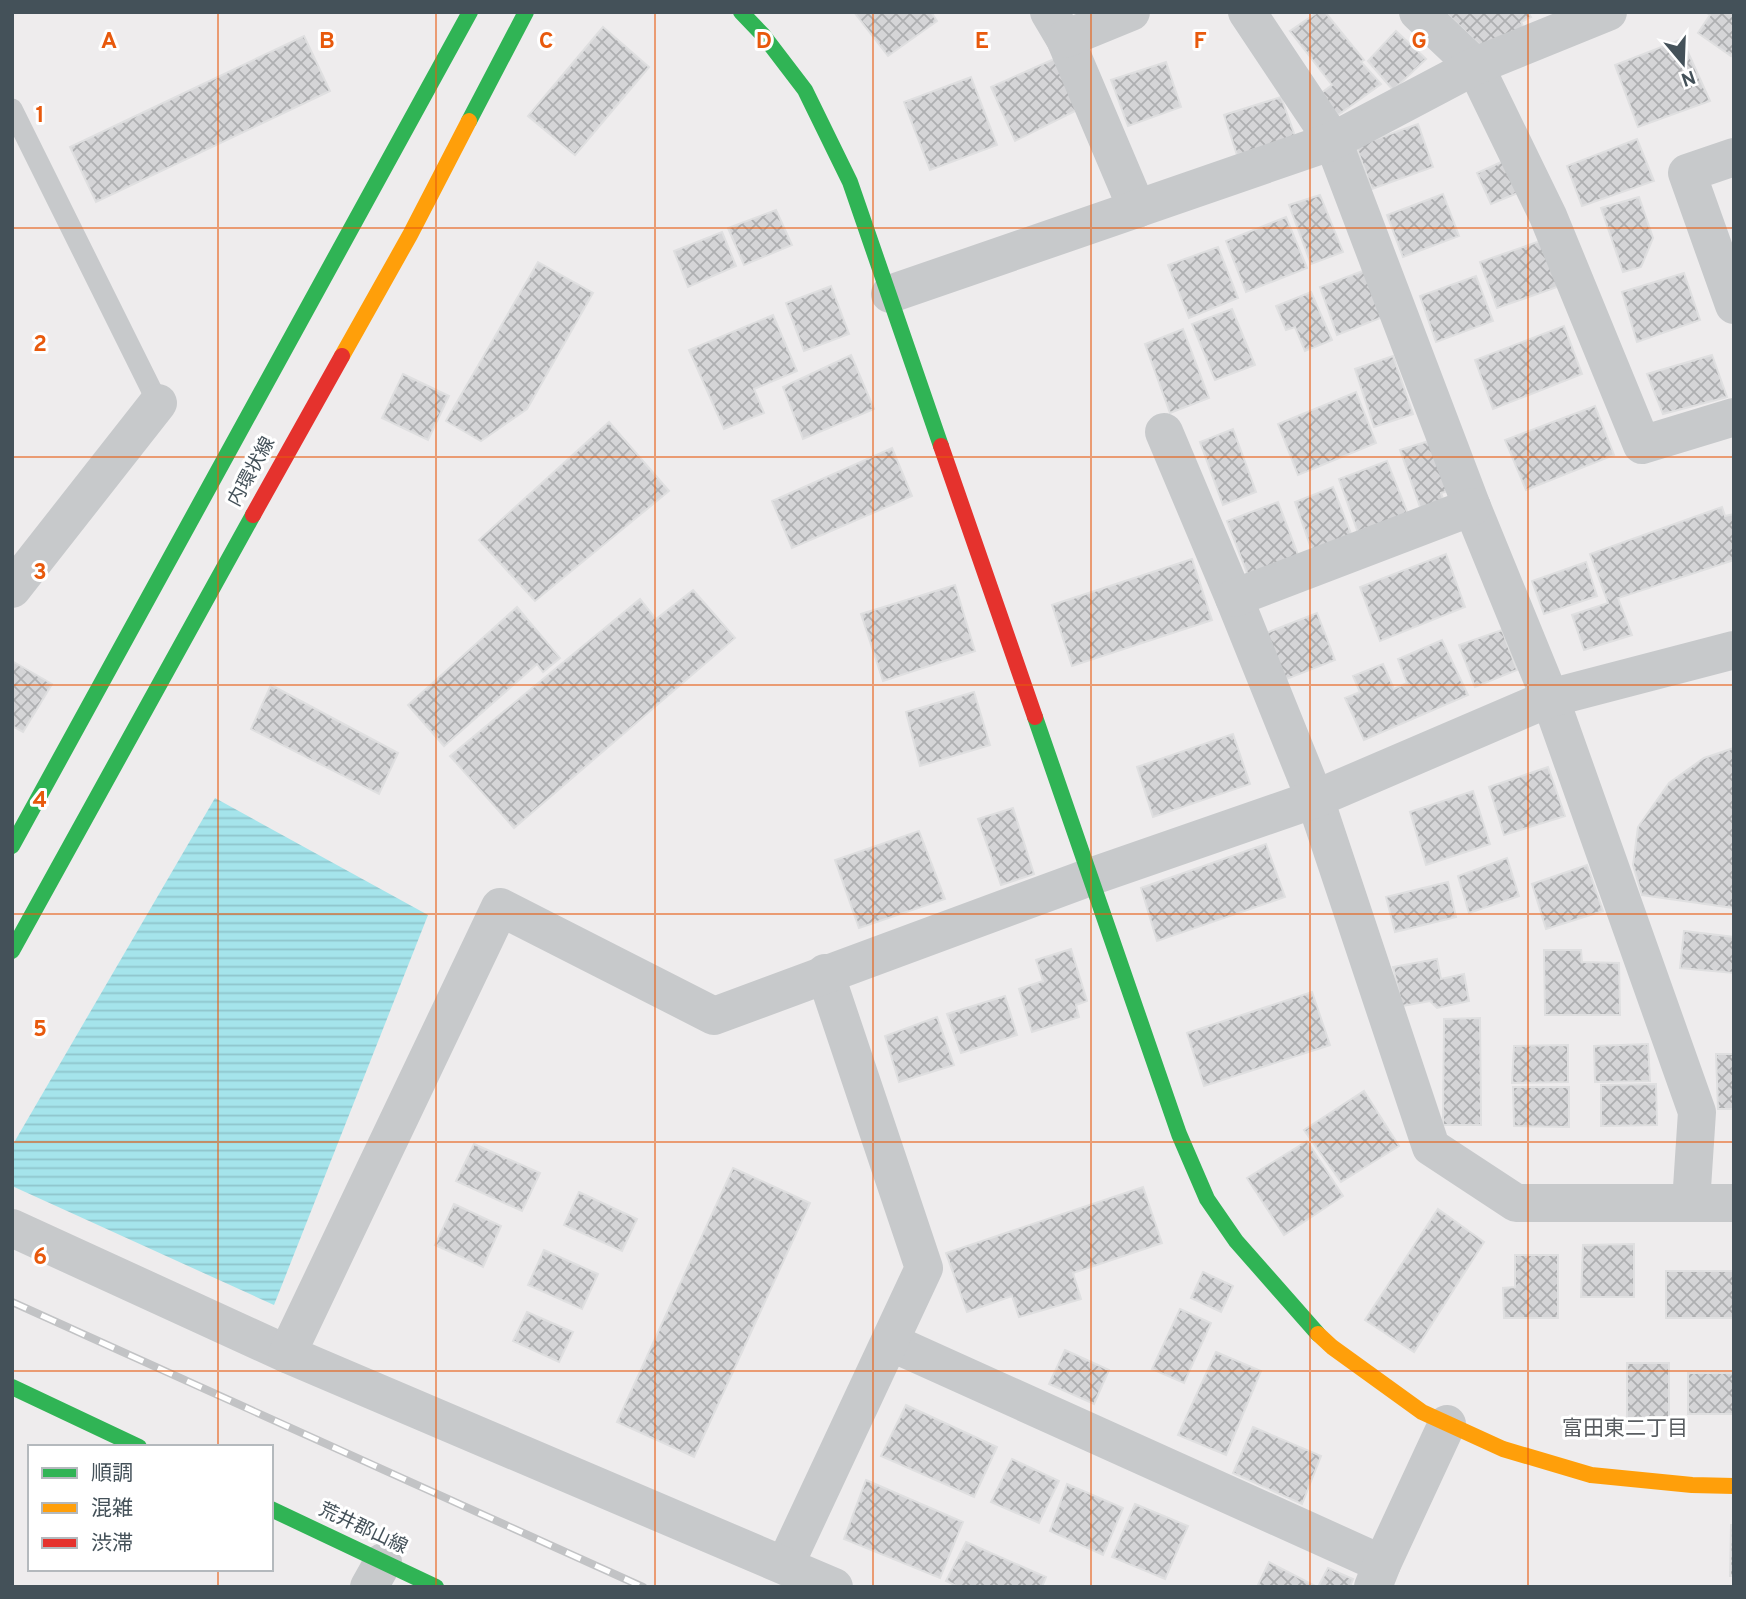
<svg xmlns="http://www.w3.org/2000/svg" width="1746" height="1599" viewBox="0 0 1746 1599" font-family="Overpass,'Noto Sans JP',sans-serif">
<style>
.water{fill:url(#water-rules)}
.building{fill:url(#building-cross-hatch);stroke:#dfdfe0;stroke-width:2}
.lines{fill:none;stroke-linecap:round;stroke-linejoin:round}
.lane{stroke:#c7c9cb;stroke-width:21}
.street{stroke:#c7c9cb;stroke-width:38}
.fast{stroke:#30b455;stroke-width:16}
.slow{stroke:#ff9f0a;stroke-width:16}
.jam{stroke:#e5322d;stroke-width:16}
.rail-casing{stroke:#c2c3c5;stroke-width:8}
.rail{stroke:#fff;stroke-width:5;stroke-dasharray:16;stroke-linecap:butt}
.grid{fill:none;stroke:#e8590c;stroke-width:2;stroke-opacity:0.55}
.labels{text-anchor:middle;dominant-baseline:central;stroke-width:6;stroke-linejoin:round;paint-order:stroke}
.street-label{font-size:19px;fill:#445159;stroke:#fff}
.neighbourhood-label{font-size:21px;fill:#595d61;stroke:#fff}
.grid-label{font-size:23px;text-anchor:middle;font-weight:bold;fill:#e8590c;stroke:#fff;stroke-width:6;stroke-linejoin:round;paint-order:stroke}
</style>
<defs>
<pattern id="water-rules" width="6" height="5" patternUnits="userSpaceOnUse" patternTransform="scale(1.75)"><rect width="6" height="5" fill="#a5e4eb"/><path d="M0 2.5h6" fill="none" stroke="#8fc5cc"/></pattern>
<pattern id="building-cross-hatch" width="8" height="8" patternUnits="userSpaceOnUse" patternTransform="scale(1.75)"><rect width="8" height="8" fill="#d5d5d7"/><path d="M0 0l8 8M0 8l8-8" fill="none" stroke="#aeafb1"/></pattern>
</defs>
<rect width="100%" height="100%" fill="#eeeced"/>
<!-- water -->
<path class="water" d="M215,798L428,915L274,1305L12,1186V1146Z"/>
<!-- building -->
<g class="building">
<path d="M854,12H931L937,21L888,56Z"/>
<path d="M1318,12H1325L1364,60L1361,62L1381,84L1338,115L1320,94L1332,85L1290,31Z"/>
<path d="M1445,12H1528L1531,17L1521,22L1527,35L1486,51Z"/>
<path d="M1705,12H1734V51L1731,56L1698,33L1710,15Z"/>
<path d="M603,27L649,67L575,155L528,116Z"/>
<path d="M1396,31L1426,59L1393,90L1368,61Z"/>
<path d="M304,36L330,91L96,202L70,147Z"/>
<path d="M1682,39L1710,101L1638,127L1615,65Z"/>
<path d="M1054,59L1079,109L1015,141L991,87Z"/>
<path d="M1166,62L1181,107L1128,126L1111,80Z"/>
<path d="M971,77L997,145L930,170L904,102Z"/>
<path d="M1281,97L1295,136L1237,155L1224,115Z"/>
<path d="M1418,124L1433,167L1372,189L1356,146Z"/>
<path d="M1637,139L1654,181L1582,206L1567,166Z"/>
<path d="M1510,158L1525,190L1491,204L1477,173Z"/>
<path d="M1443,194L1459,236L1403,257L1387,215Z"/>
<path d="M1320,195L1343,252L1311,264L1289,205Z"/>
<path d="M1639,197L1653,238L1641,267L1623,272L1601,208Z"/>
<path d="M776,210L792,245L744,265L728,228Z"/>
<path d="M1286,217L1307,268L1246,292L1226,241Z"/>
<path d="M722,232L736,266L688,287L674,251Z"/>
<path d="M1543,240L1560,286L1497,308L1480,262Z"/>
<path d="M1218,247L1238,298L1189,318L1168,265Z"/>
<path d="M538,262L593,293L527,409L481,441L446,421Z"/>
<path d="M1365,270L1383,317L1337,335L1320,287Z"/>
<path d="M1684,273L1700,320L1637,342L1622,292Z"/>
<path d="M1476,276L1493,321L1436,342L1420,296Z"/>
<path d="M831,286L849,334L804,351L786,303Z"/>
<path d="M1311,292L1332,340L1305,351L1295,327L1286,330L1276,306Z"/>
<path d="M1232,309L1255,365L1215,380L1192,324Z"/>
<path d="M773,315L797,371L754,389L764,413L724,429L689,350Z"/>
<path d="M1564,326L1582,374L1493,409L1475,360Z"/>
<path d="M1183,329L1209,398L1170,413L1145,344Z"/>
<path d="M851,355L874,409L803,439L783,387Z"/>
<path d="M1712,355L1727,397L1663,414L1647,374Z"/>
<path d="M1393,356L1413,414L1374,427L1355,369Z"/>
<path d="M403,374L449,396L428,440L382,418Z"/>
<path d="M1356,392L1376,443L1298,475L1278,424Z"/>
<path d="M1595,406L1614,455L1526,490L1505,440Z"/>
<path d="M609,422L669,491L535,601L479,540Z"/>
<path d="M1233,429L1256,492L1223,505L1200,442Z"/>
<path d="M1432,440L1452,490L1441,493L1444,502L1421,510L1400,450Z"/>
<path d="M892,448L912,496L792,548L772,501Z"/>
<path d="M1387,461L1408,514L1358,533L1339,479Z"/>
<path d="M1333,487L1353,539L1313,554L1295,502Z"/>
<path d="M1278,502L1300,560L1249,578L1227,521Z"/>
<path d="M1722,507L1725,516L1734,514V560L1618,598L1632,635L1584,650L1572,615L1608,603L1590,554Z"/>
<path d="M1446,554L1465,607L1380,641L1360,587Z"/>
<path d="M1192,559L1212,620L1072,666L1052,605Z"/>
<path d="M1586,562L1597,596L1544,614L1532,581Z"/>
<path d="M955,585L975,651L883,681L861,614Z"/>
<path d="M693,590L735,638L514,828L450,756L640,599L656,619Z"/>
<path d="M517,607L560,658L543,672L537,664L444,746L408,705Z"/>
<path d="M1317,613L1335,660L1284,680L1266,633Z"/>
<path d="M1502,630L1517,670L1475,687L1459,645Z"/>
<path d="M1442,640L1468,695L1364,740L1345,698L1360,692L1353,676L1383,664L1394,689L1407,683L1398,659Z"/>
<path d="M12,661L52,684L23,732L12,726Z"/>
<path d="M271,685L398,753L379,794L251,729Z"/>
<path d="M974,692L990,745L920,766L906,712Z"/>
<path d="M1233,734L1250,784L1153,817L1137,767Z"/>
<path d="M1734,748V908L1642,895L1633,865L1638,827L1669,783L1704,758Z"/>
<path d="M1548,767L1565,816L1504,835L1489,787Z"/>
<path d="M1473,791L1490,844L1426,865L1410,812Z"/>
<path d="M1013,808L1034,874L1001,885L978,819Z"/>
<path d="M919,831L945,899L859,928L835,860Z"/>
<path d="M1266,844L1285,897L1157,941L1141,888Z"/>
<path d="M1507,858L1519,896L1469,913L1458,876Z"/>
<path d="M1587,865L1603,911L1546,929L1532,884Z"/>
<path d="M1448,882L1456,917L1395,932L1386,897Z"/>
<path d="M1684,931L1734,937V973L1680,968Z"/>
<path d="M1071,949L1087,1001L1076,1005L1079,1017L1032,1032L1019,989L1043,981L1036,960Z"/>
<path d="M1544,950H1581L1582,962L1619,963L1620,1015H1545Z"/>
<path d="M1437,959L1441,979L1464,974L1469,1001L1437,1008L1430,1001L1402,1006L1393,967Z"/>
<path d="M1312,992L1330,1045L1204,1086L1187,1033Z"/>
<path d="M1005,996L1017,1035L961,1053L947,1014Z"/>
<path d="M937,1017L954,1065L899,1082L885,1036Z"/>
<path d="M1480,1018L1481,1125H1443L1444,1019Z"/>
<path d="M1648,1044L1650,1081L1595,1082L1594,1046Z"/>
<path d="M1568,1045V1082L1512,1083L1514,1046Z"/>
<path d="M1716,1054H1734V1109H1718Z"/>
<path d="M1656,1084L1657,1125L1601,1126V1085Z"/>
<path d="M1513,1087H1569V1127L1514,1126Z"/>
<path d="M1364,1091L1399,1146L1341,1182L1304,1130Z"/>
<path d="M1307,1141L1343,1196L1284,1235L1247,1178Z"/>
<path d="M474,1144L540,1173L522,1211L456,1181Z"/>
<path d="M733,1168L810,1203L694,1457L617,1422Z"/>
<path d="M1143,1187L1162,1243L1073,1273L1081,1299L1019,1317L1012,1296L967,1312L946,1253Z"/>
<path d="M579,1192L637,1219L622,1251L564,1225Z"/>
<path d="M454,1204L501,1226L483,1267L435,1245Z"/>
<path d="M1438,1209L1484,1242L1414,1352L1365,1320Z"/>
<path d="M1634,1244V1297H1581L1583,1245Z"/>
<path d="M544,1250L598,1274L582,1309L528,1285Z"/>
<path d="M1515,1255H1558V1318H1504L1503,1288L1515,1287Z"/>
<rect x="1666" y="1271" width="68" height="47"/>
<path d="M1203,1272L1233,1286L1221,1312L1191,1298Z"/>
<path d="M1180,1309L1211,1323L1184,1383L1152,1369Z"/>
<path d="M527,1312L573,1332L559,1362L513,1341Z"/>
<path d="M1065,1350L1109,1370L1094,1404L1049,1384Z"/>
<path d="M1216,1352L1261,1371L1226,1455L1178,1435Z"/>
<path d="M1627,1363H1669V1417L1627,1418Z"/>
<rect x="1688" y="1373" width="46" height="41"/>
<path d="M906,1405L997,1447L974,1497L881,1456Z"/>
<path d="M1253,1427L1321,1456L1302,1504L1233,1473Z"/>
<path d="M1012,1459L1059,1481L1039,1523L991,1502Z"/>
<path d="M866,1480L963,1522L940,1578L844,1539Z"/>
<path d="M1067,1484L1123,1508L1103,1555L1050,1531Z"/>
<path d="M1135,1504L1188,1526L1165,1579L1112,1557Z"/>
<path d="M1731,1525H1734V1576H1730Z"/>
<path d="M966,1542L1046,1577L1042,1587H959L946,1581Z"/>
<path d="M1269,1562L1317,1587H1257Z"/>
<path d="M1328,1568L1353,1579L1350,1587H1318Z"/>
</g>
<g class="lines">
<!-- lane -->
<path class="lane" d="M12,109L158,403"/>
<!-- street -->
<g class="street">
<path d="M1049,12L1065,39L1137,209"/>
<path d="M1247,12L1333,141L1472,507L1550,698L1697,1112L1691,1203"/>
<path d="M1418,12L1475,66L1548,216L1642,445L1734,417"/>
<path d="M1065,39L1131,12"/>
<path d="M1734,157L1687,173L1734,305"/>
<path d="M890,294L1333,141L1475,66L1608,12"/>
<path d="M1164,432L1234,598L1315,799L1431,1147L1516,1203H1734"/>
<path d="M12,589L158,403"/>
<path d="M1234,598L1472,507"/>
<path d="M12,1228L287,1354"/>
<path d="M890,1342L1382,1564"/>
<path d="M785,1565L924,1268L825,973"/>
<path d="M369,1587L383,1562"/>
<path d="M834,1587L287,1354L500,907L714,1016L1090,877L1315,799L1550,698L1734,650"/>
<path d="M1373,1587L1382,1564L1447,1424"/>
</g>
<!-- fast -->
<g class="fast">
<path d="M741,12L763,35L805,90L850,182L941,446"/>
<path d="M469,121L526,12"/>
<path d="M1035,717L1179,1134L1207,1199L1236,1241L1318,1334"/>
<path d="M12,846L470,12"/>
<path d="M12,951L253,515"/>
<path d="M12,1387L139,1447"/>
<path d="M271,1509L436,1587"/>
</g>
<!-- slow -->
<g class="slow">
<path d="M342,356L410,235L469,121"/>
<path d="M1318,1334L1332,1347L1422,1412L1503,1449L1591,1475L1692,1485L1734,1486"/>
</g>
<!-- jam -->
<g class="jam">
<path d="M941,446L1035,717"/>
<path d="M253,515L342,356"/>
</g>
<defs>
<path id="rail" d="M12,1302L643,1587"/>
</defs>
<!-- rail casing -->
<use href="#rail" class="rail-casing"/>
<!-- rail -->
<use href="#rail" class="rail"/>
</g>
<!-- grid -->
<path class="grid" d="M218,12V1447M436,12V1587M655,12V1587M873,12V1587M1091,12V1587M1310,12V1587M1528,12V1587M12,228H1734M12,457H1734M12,685H1734M12,914H1734M12,1142H1734M12,1371H1734M218,1569V1587"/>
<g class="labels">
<!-- street labels -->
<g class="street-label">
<text transform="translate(252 472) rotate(-61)">内環状線</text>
<text transform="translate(363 1529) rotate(25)">荒井郡山線</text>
</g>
<!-- neighbourhood labels -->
<g class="neighbourhood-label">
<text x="1625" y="1429">富田東二丁目</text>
</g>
</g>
<g class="grid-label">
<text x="109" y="48">A</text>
<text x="327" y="48">B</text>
<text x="546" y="48">C</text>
<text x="764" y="48">D</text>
<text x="982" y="48">E</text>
<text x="1200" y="48">F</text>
<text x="1419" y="48">G</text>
<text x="40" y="122">1</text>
<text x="40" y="351">2</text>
<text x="40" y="579">3</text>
<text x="40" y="807">4</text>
<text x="40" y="1036">5</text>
<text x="40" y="1264">6</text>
</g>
<!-- border -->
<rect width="1746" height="1599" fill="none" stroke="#445159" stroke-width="28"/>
<!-- legend -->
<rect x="28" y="1445" width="245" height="126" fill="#ffffff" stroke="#b4b9bd" stroke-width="2"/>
<rect x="42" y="1468" width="35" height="10" fill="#30b455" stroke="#b4b9bd" stroke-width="2"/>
<text x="91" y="1480" font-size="21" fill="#445159">順調</text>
<rect x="42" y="1503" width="35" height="10" fill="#ff9f0a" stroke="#b4b9bd" stroke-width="2"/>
<text x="91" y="1515" font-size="21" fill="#445159">混雑</text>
<rect x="42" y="1538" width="35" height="10" fill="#e5322d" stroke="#b4b9bd" stroke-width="2"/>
<text x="91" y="1550" font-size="21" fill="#445159">渋滞</text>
<!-- north arrow -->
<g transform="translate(1683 63) rotate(161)" stroke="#ffffff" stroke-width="5" paint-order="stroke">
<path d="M0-5L12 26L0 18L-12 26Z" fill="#445159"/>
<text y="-10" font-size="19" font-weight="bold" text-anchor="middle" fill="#445159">N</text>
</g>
</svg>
